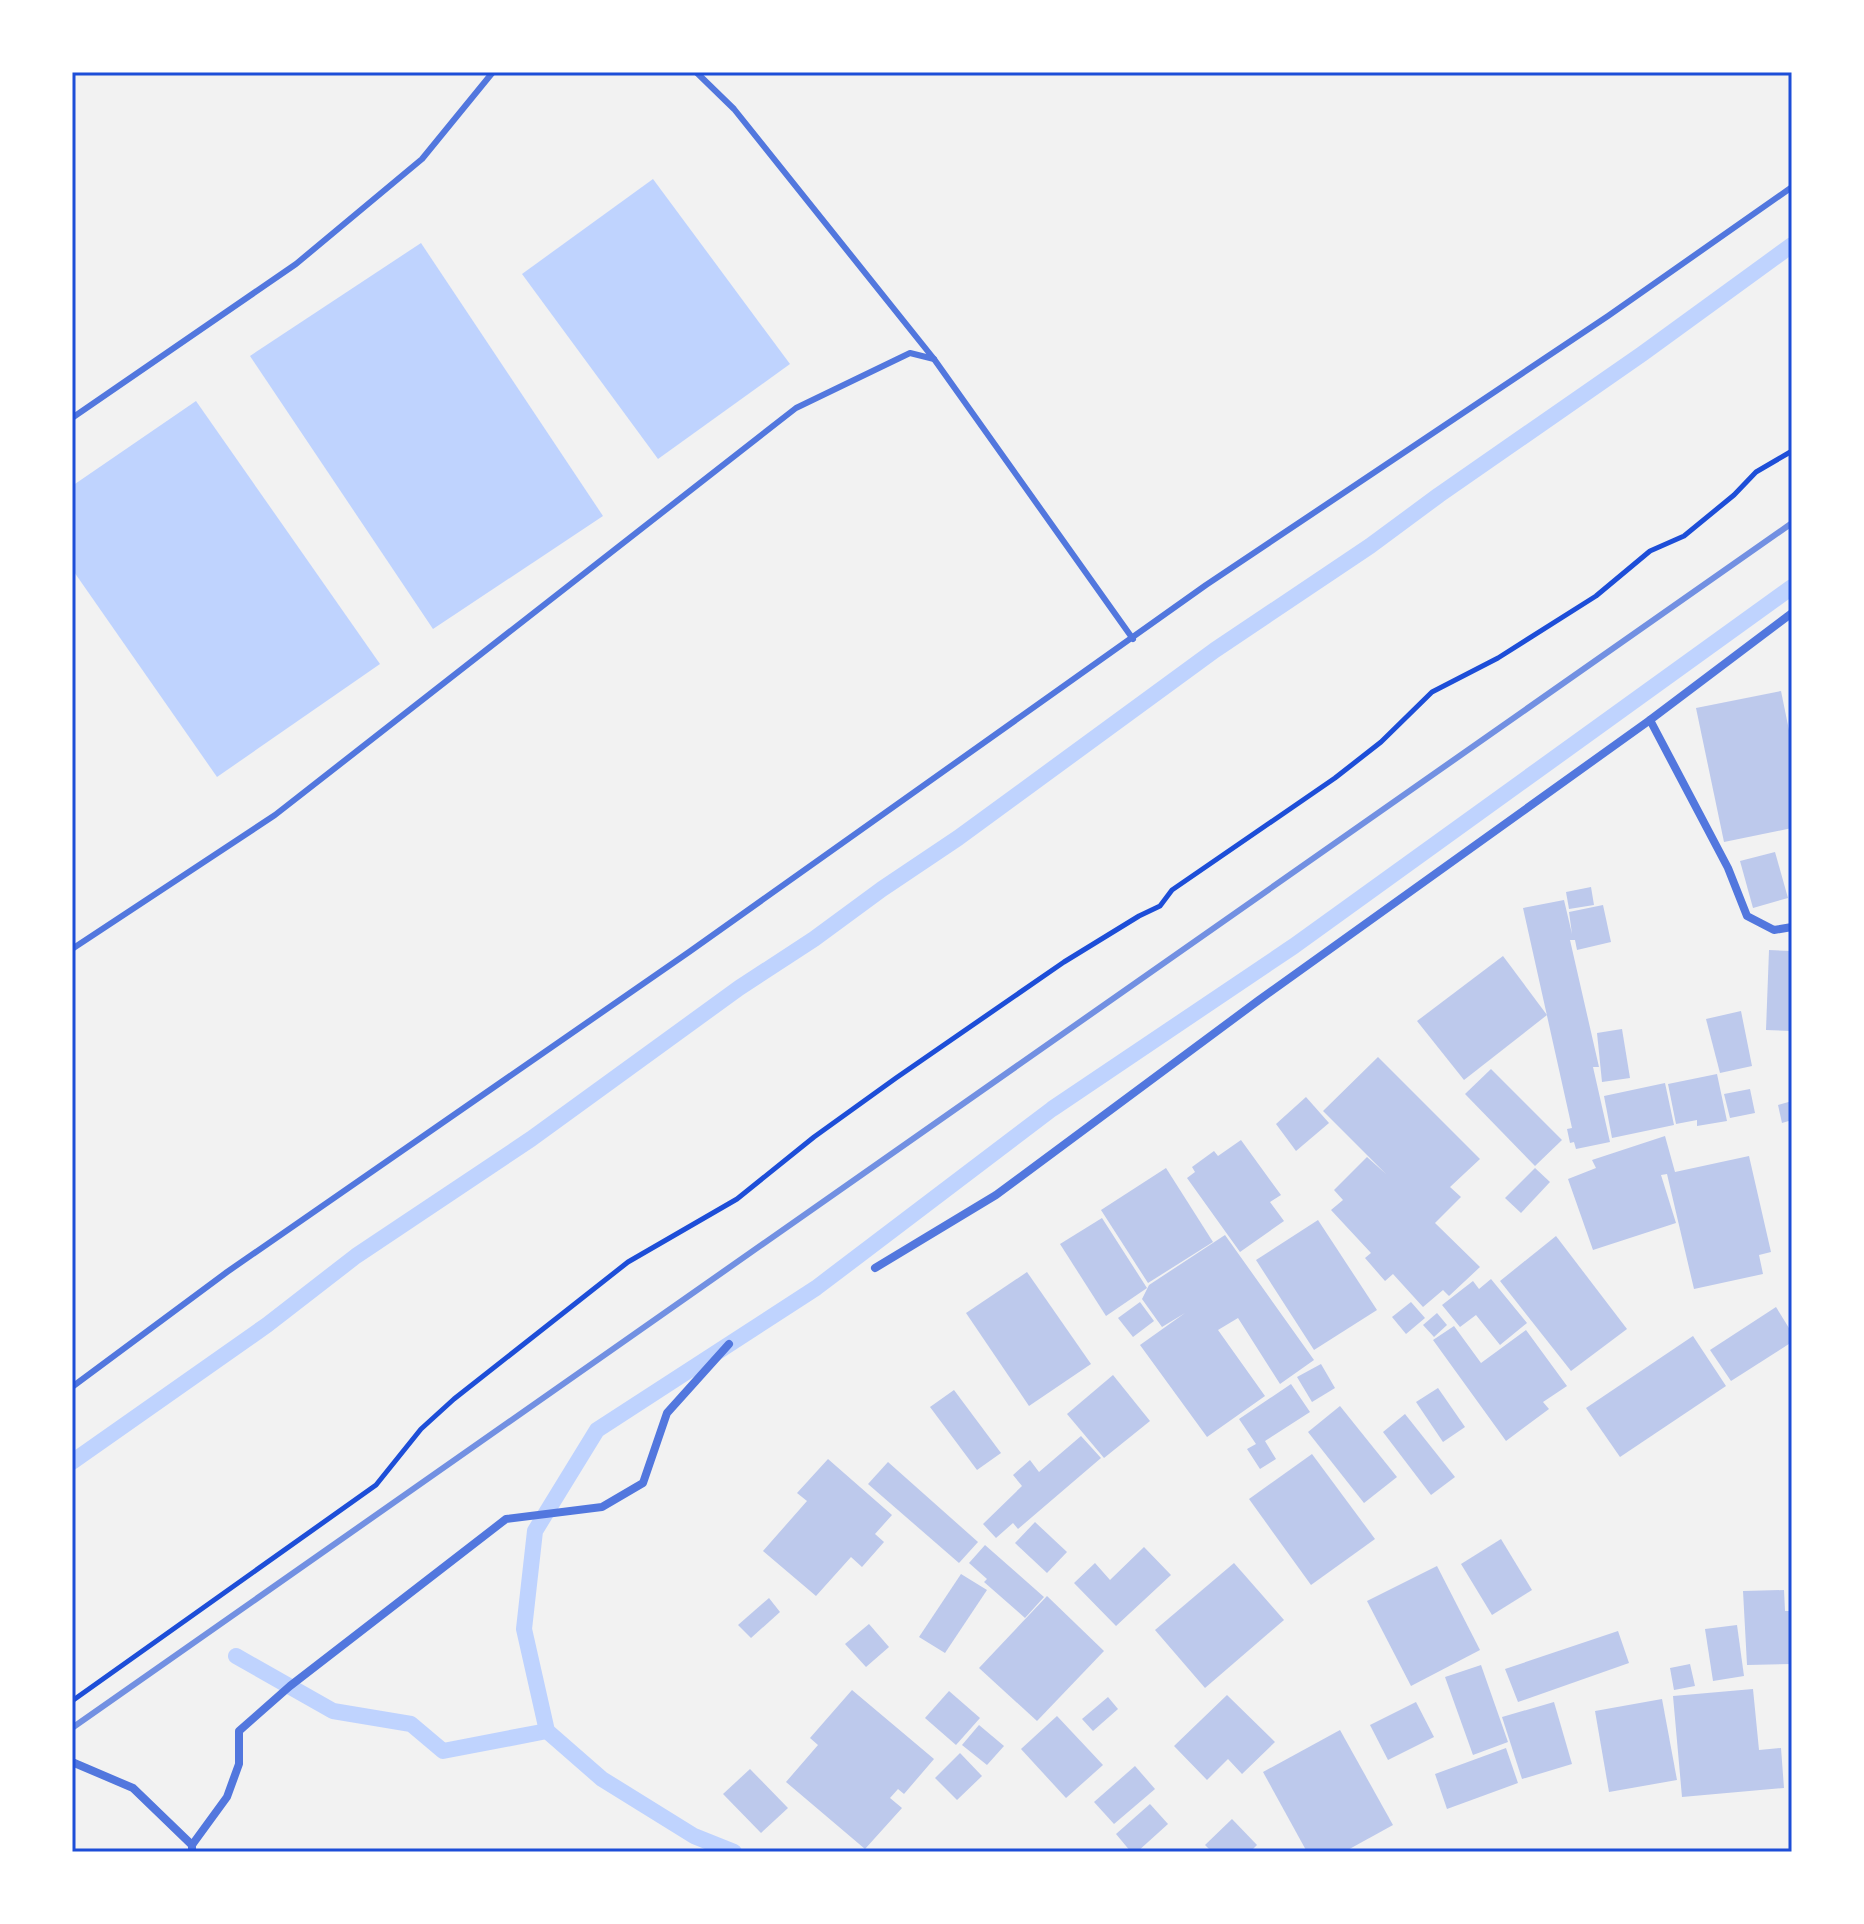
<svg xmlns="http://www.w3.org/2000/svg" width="1864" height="1924" viewBox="0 0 1864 1924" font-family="Montserrat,sans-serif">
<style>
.water{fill:#bfd3fe}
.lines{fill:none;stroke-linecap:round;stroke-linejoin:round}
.stream{stroke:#bfd3fe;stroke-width:16}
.building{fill:#bdc9ec}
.path{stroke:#1d4ed8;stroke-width:5}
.service{stroke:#5277de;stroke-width:6}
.minor{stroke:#5277de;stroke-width:8}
.rail{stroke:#7290e2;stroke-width:6}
.neatline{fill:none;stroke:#1d4ed8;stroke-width:3}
</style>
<rect width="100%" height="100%" fill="#f2f2f2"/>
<!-- water -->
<g class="water">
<path d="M653,179L790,364L658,459L522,274Z"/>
<path d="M421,243L603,516L433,629L250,356Z"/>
<path d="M196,401L380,664L217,777L72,569V486Z"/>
</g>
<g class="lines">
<!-- stream -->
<g class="stream">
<path d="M72,1462L267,1325L356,1256L531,1139L739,988L814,939L882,889L958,838L1215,650L1370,546L1439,495L1642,354L1792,245"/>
<path d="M236,1656L333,1711L411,1724L443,1751L547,1731"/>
<path d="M734,1852L694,1836L602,1779L547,1731L524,1629L535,1531L597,1430L816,1288L1052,1109L1294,946L1792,587"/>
</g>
</g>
<!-- building -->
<g class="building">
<path d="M1781,691L1792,745V828L1724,842L1696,708Z"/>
<path d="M1775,852L1788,898L1753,908L1740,861Z"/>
<path d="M1591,887L1594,905L1569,909L1566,892Z"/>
<path d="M1564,900L1572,934L1569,912L1603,905L1611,942L1577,950L1575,940H1570L1599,1067H1593L1610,1142L1576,1149L1574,1142L1570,1143L1567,1129L1572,1128L1523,908Z"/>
<path d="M1769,950L1792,951V1031L1766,1030Z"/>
<path d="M1503,956L1547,1015L1464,1080L1417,1021Z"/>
<path d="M1741,1011L1752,1066L1720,1073L1706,1019Z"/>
<path d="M1622,1029L1630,1078L1602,1082L1597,1033Z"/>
<path d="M1378,1057L1480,1159L1450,1187L1461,1197L1435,1223L1480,1267L1449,1296L1443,1290L1423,1307L1393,1274L1385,1281L1365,1258L1371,1253L1331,1210L1343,1200L1334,1190L1367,1157L1386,1174L1323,1111Z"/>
<path d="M1491,1069L1562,1140L1535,1166L1465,1094Z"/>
<path d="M1717,1074L1727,1121L1697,1126V1120L1676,1124L1668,1084Z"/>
<path d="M1665,1083L1674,1125L1612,1138L1604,1096Z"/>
<path d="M1750,1089L1755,1113L1730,1118L1724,1094Z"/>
<path d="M1306,1097L1329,1123L1296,1151L1276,1124Z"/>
<path d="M1792,1101V1120L1782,1123L1778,1105Z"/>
<path d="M1665,1136L1675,1172L1749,1156L1771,1252L1759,1255L1763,1274L1694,1289L1667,1174L1661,1175L1676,1223L1593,1250L1568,1179L1596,1168L1592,1160Z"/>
<path d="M1241,1140L1281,1195L1270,1202L1284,1221L1240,1252L1187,1178L1195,1172L1192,1167L1214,1151L1218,1156Z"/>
<path d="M1166,1168L1213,1242L1148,1283L1101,1210Z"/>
<path d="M1535,1168L1550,1182L1521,1213L1505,1198Z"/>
<path d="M1102,1218L1147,1288L1106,1316L1060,1244Z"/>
<path d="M1318,1220L1377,1310L1314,1350L1256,1260Z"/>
<path d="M1225,1235L1314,1360L1280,1384L1238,1318L1218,1330L1265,1396L1207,1437L1140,1345L1185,1313L1162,1327L1142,1299L1149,1285Z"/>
<path d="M1556,1236L1627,1329L1571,1371L1500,1281Z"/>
<path d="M1027,1272L1091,1364L1029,1406L966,1313Z"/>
<path d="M1491,1279L1527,1323L1500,1345L1476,1315L1460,1327L1442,1305L1473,1281L1479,1289Z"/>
<path d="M1140,1302L1154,1321L1133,1337L1118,1318Z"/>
<path d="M1411,1302L1425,1318L1406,1334L1392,1317Z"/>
<path d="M1776,1307L1792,1333V1342L1731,1381L1710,1350Z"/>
<path d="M1437,1313L1447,1325L1434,1337L1423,1325Z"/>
<path d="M1454,1326L1481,1363L1526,1330L1567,1386L1543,1402L1549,1409L1506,1441L1433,1340Z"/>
<path d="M1693,1336L1726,1386L1620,1457L1586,1408Z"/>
<path d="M1321,1364L1335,1388L1312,1402L1297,1377Z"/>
<path d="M1113,1375L1150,1421L1104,1458L1067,1414Z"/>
<path d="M1291,1384L1310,1412L1265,1441L1276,1459L1260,1469L1247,1449L1256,1444L1239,1419Z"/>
<path d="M1438,1388L1465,1427L1443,1442L1416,1402Z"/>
<path d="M954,1390L1001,1453L977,1470L930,1407Z"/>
<path d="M1340,1406L1397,1477L1364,1503L1308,1432Z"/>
<path d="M1405,1414L1455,1477L1431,1495L1383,1432Z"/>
<path d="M1081,1436L1101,1458L1018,1529L1013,1523L996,1538L983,1524L1022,1486L1013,1475L1030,1460L1039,1472Z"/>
<path d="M1312,1454L1375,1539L1311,1585L1249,1499Z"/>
<path d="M828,1459L892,1515L875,1534L884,1542L862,1567L851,1557L816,1596L763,1551L807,1501L797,1493Z"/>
<path d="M888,1462L978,1542L959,1563L868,1484Z"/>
<path d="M1035,1522L1067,1552L1047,1573L1015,1543Z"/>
<path d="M1501,1539L1532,1590L1492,1615L1461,1564Z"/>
<path d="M985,1545L1044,1597L1025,1618L984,1582L987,1579L969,1563Z"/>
<path d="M1144,1547L1171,1575L1116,1626L1074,1583L1095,1563L1110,1580Z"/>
<path d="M1234,1563L1284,1620L1205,1688L1155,1630Z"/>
<path d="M1437,1566L1480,1650L1411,1686L1367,1601Z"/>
<path d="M961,1574L987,1590L945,1653L919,1637Z"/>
<path d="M1784,1590L1785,1611H1792V1664L1747,1665L1743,1591Z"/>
<path d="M1047,1596L1104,1651L1037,1721L979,1668Z"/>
<path d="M769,1598L780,1612L751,1638L738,1625Z"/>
<path d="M869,1624L889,1647L866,1667L845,1644Z"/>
<path d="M1737,1625L1744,1676L1713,1681L1705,1629Z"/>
<path d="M1618,1631L1629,1663L1518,1702L1505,1669Z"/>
<path d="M1690,1664L1695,1686L1674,1690L1670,1668Z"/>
<path d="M1481,1665L1508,1742L1473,1755L1445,1677Z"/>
<path d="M1753,1689L1759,1750L1781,1748L1784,1788L1682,1797L1673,1696Z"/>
<path d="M852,1690L934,1759L904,1794L898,1789L890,1798L902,1808L865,1849L786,1782L818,1745L810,1738Z"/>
<path d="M949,1691L980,1718L956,1745L925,1718Z"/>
<path d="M1227,1695L1275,1742L1242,1774L1228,1759L1207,1780L1174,1746Z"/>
<path d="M1108,1697L1118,1709L1093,1731L1082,1719Z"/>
<path d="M1662,1699L1677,1780L1609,1792L1595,1711Z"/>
<path d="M1416,1702L1434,1737L1388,1760L1370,1725Z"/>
<path d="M1554,1702L1572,1764L1522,1779L1502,1717Z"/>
<path d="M1057,1716L1103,1765L1066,1798L1021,1749Z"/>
<path d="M979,1725L1004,1746L987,1765L962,1745Z"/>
<path d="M1340,1730L1393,1825L1344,1852H1307L1263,1772Z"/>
<path d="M1506,1748L1518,1783L1447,1809L1435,1774Z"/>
<path d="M960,1753L982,1776L957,1800L935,1778Z"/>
<path d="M1135,1766L1155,1789L1114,1824L1094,1802Z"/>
<path d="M750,1769L788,1808L761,1833L723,1794Z"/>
<path d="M1150,1804L1168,1824L1137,1852H1131L1116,1834Z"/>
<path d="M1232,1819L1257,1845L1250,1852H1212L1205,1845Z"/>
</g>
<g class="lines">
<!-- path -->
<path class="path" d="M72,1701L376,1485L421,1429L454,1399L628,1262L737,1199L814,1137L896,1078L1064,962L1139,916L1160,906L1172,890L1335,778L1381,742L1432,692L1498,658L1596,596L1650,551L1684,536L1734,495L1756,472L1792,451"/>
<!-- service -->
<g class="service">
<path d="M696,72L734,109L934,359L1133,639"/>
<path d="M72,418L296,264L422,159L493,72"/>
<path d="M72,949L275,815L796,408L910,353L934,359"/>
<path d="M72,1387L227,1272L689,952L1206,585L1608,316L1792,187"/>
</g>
<!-- minor -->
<g class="minor">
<path d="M1792,613L1650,720L1728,868L1747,916L1774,930L1792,927"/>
<path d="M875,1268L996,1195L1259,1000L1650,720"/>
<path d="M72,1762L133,1788L192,1845"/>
<path d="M192,1852V1845L227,1797L239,1764V1731L290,1686L506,1519L602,1507L643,1483L667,1413L729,1344"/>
</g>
<!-- rail -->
<path class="rail" d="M72,1728L1792,523"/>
</g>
<!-- border -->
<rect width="1864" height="1924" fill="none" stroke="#ffffff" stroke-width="148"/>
<rect x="74" y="74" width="1716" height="1776" class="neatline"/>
</svg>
